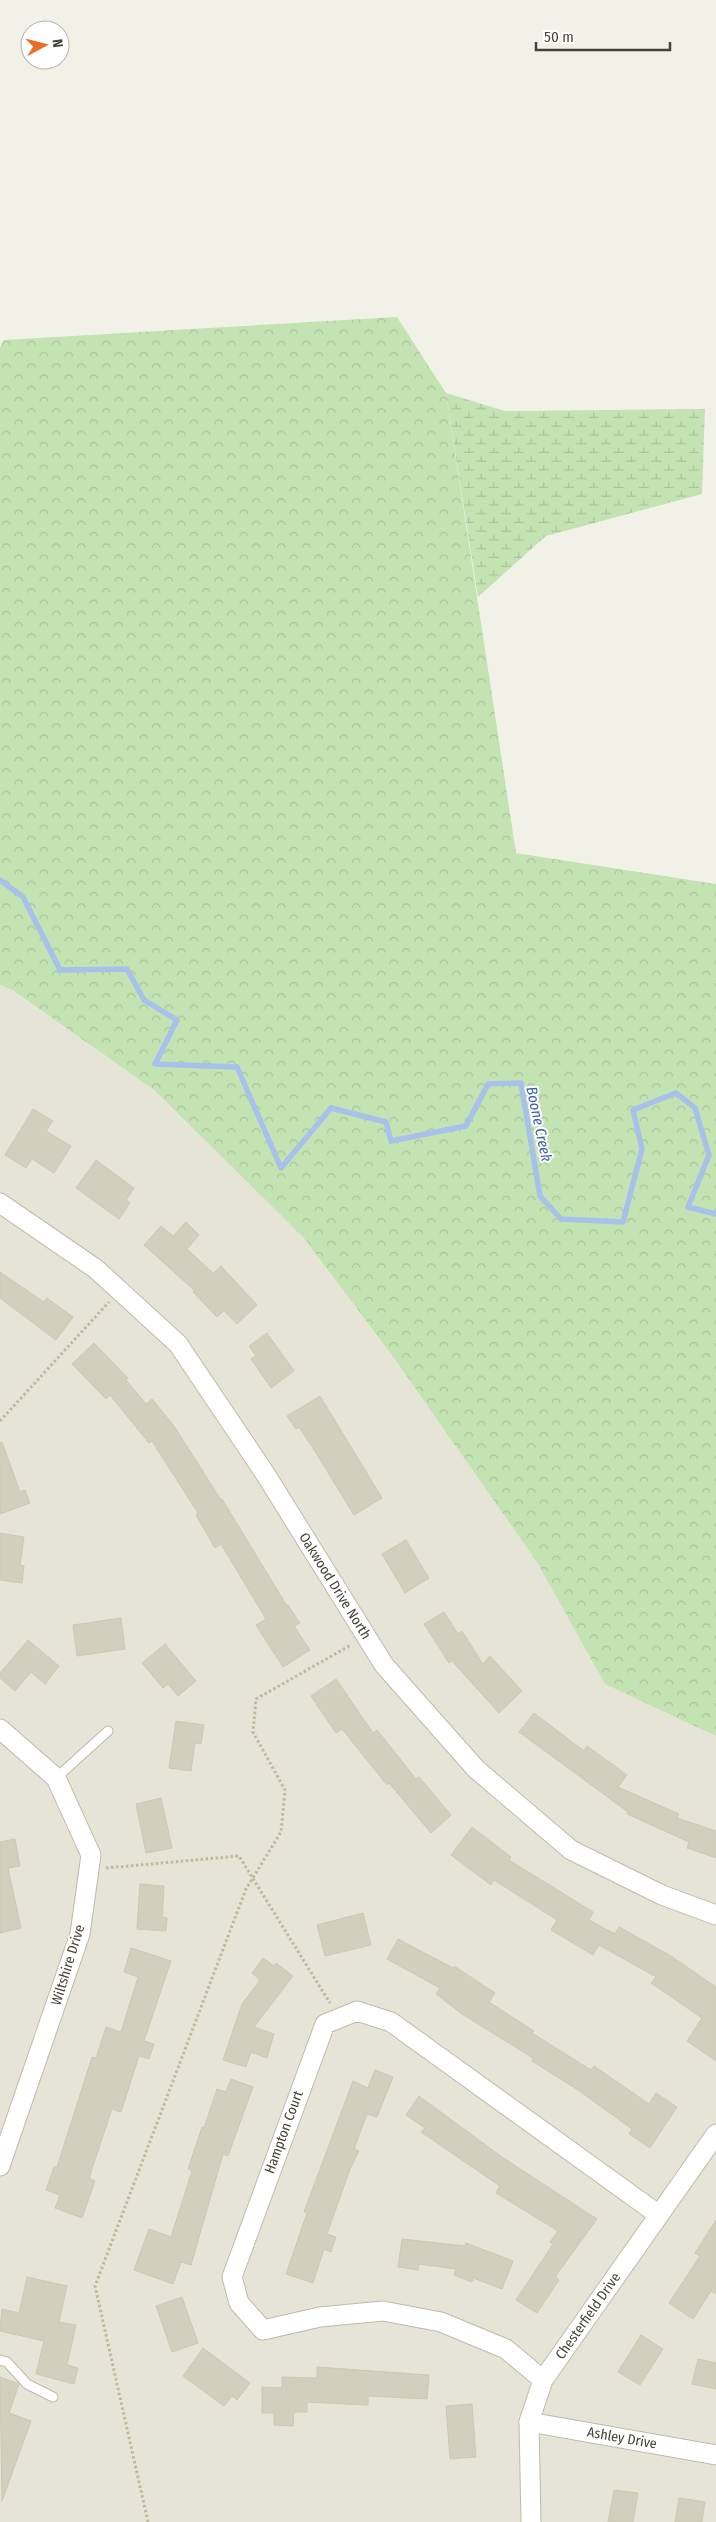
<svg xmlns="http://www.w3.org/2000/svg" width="716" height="2522" viewBox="0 0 716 2522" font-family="'Fira Sans Condensed',sans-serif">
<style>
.residential{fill:#e6e4d6}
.forest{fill:url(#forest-crowns)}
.wetland{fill:url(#wetland-marsh)}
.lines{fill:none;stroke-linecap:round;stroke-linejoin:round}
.stream{stroke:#a8c1ea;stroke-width:5.5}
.building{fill:#d3cfbe;stroke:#cdc8b2}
.service-casing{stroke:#bdbbab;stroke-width:11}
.minor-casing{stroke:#bdbbab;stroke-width:21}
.path{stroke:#beb99d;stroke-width:3;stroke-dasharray:2.5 2.5;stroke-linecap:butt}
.service{stroke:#fff;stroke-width:9}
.minor{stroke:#fff;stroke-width:19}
.labels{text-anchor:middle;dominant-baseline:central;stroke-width:4;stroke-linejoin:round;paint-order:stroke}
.street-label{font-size:14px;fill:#454237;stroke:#fff}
.water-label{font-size:15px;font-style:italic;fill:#3961a8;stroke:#fff}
</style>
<defs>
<pattern id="forest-crowns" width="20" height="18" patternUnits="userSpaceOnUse" patternTransform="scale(1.25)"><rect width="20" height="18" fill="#c4e3b3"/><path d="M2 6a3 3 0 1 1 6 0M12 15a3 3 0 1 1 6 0" fill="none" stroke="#aac49b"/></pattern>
<pattern id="wetland-marsh" width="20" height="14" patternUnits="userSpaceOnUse" patternTransform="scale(1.25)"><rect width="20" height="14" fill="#c4e3b3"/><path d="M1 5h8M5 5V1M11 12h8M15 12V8" fill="none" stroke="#aac49b"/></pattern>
</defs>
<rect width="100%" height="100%" fill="#f2f1e8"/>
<!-- residential -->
<path class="residential" d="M0,985L11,990L154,1090L303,1237L394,1358L716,1641V2522H0Z"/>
<!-- forest -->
<path class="forest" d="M397,317L446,393L516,853L716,884V1736L605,1684L537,1562L394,1358L303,1237L154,1090L12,990L0,985V347L4,340Z"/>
<!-- wetland -->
<path class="wetland" d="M446,393L505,411L705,409L702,494L546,536L478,597Z"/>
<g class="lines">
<!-- stream -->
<path class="stream" d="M0,880L23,897L60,970L127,969L144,1000L177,1020L155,1064L237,1067L281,1168L331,1108L386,1122L391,1141L466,1126L488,1084L521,1083L540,1196L561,1219L623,1222L642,1149L633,1110L676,1093L695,1108L709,1155L688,1207L716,1214"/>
</g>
<!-- building -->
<g class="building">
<path d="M33,1109L53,1121L46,1131L71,1146L54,1173L32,1159L26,1168L5,1155Z"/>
<path d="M96,1160L134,1188L126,1200L130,1203L119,1219L76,1188Z"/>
<path d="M186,1222L199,1235L187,1249L213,1273L221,1266L257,1305L237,1324L224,1311L217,1317L193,1292L195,1291L144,1245L161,1226L173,1236Z"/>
<path d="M0,1272L44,1302L47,1298L73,1317L56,1340L0,1298Z"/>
<path d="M267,1333L294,1371L271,1388L251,1359L256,1356L249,1346Z"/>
<path d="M94,1343L128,1378L126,1380L146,1404L152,1399L174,1426L221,1500L222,1499L287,1606L288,1605L300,1623L294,1626L310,1650L283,1667L256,1625L266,1619L221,1544L215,1548L196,1515L198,1513L152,1441L149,1443L110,1395L106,1399L72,1364Z"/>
<path d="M320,1396L382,1498L354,1515L316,1453L299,1427L296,1429L287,1416Z"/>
<path d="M2,1442L20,1492L25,1490L30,1503L0,1514V1443Z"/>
<path d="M0,1533L24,1537L20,1565L24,1566L22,1583L0,1580Z"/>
<path d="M406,1540L429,1578L405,1593L382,1554Z"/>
<path d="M444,1612L458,1634L462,1631L483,1664L490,1656L522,1691L499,1713L452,1661L449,1663L424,1624Z"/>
<path d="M121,1618L125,1649L77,1656L73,1625Z"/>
<path d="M28,1640L59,1666L45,1684L31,1672L15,1691L0,1678V1673Z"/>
<path d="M165,1644L196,1681L178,1696L168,1684L163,1688L142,1663Z"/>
<path d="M336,1679L373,1733L377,1730L416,1779L419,1777L451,1815L431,1833L389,1783L387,1785L342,1729L336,1733L311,1696Z"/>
<path d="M534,1713L584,1751L587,1746L627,1775L618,1787L679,1814L677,1818L716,1831V1858L687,1848L689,1842L627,1814L628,1812L519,1732Z"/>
<path d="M176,1721L204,1725L201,1744L195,1743L191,1771L169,1768Z"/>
<path d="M161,1798L172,1848L146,1853L136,1804Z"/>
<path d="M472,1827L511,1857L509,1860L593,1912L589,1920L615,1934L619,1927L671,1956L716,1987V2061L687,2041L702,2018L651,1983L656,1977L599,1945L593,1955L551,1930L557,1920L494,1880L491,1885L451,1855Z"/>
<path d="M15,1839L20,1866L8,1868L21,1928L0,1933V1842Z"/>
<path d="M140,1884L164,1886L162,1917L167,1918L166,1931L137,1929Z"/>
<path d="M363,1913L371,1945L325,1956L317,1925Z"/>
<path d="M398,1939L453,1968L454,1966L495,1993L489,2002L534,2031L532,2033L591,2070L594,2066L649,2104L656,2093L677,2107L650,2148L629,2134L632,2129L578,2090L532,2061L533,2058L462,2014L436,1994L440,1988L387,1959Z"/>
<path d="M131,1948L171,1961L144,2041L154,2044L149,2059L139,2056L121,2112L112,2109L89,2178L95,2181L82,2218L55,2208L60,2195L46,2190L54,2167H57L92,2057L96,2058L106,2027L121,2032L138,1977L124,1972Z"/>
<path d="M263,1958L274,1966L276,1963L293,1976L254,2027L274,2034L267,2058L251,2052L246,2067L223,2060L242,2004L260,1980L252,1973Z"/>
<path d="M375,2070L393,2077L377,2117L367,2114L354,2149L359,2151L350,2169L327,2234L336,2237L331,2252L324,2249L313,2283L286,2274L307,2213L304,2212L353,2081L368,2088Z"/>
<path d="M231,2079L253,2087L228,2156L223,2154L191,2265L181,2262L173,2284L134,2270L149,2229L171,2237L192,2171L188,2169L202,2127L204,2128L217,2089L226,2092Z"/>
<path d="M419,2096L502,2157L597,2219L555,2277L559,2280L537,2313L516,2300L553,2244L550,2242L558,2231L496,2193L500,2186L421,2132L425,2128L406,2115Z"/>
<path d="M716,2220V2294L711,2291L693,2319L669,2303L700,2256L695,2253Z"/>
<path d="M402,2239L465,2246L466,2243L513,2261L502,2289L473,2278L472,2282L454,2275L456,2269L419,2264L418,2270L398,2267Z"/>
<path d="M27,2277L67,2286L59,2322L76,2325L67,2365L78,2368L74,2384L36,2374L44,2341L0,2331L2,2309L19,2313Z"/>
<path d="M182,2297L198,2343L172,2352L156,2306Z"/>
<path d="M641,2335L663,2349L640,2385L618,2372Z"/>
<path d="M203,2348L250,2383L237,2400L232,2396L224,2406L183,2376Z"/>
<path d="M698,2359L716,2363V2389L692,2384Z"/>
<path d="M317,2367L429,2375L427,2399L368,2396V2405L307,2402V2412H294L293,2426L274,2425V2413H262V2387L282,2388V2377L317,2378Z"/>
<path d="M0,2377L19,2384L9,2413L31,2421L2,2501Z"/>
<path d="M472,2404L476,2457L450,2459L446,2406Z"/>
<path d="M614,2490L638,2493L633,2522H608Z"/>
<path d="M679,2498L705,2502L702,2522H675Z"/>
</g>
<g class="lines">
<defs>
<g id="service">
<path d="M56,1778L108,1731"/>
<path d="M0,2360L7,2362L27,2384L53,2397"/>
</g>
<g id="minor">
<path d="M0,1203L96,1269L178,1344L266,1475L384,1665L476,1769L571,1850L662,1895L716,1915"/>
<path d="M0,1729L56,1778L91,1855L80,1934L0,2166"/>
<path d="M543,2380L506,2349L441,2322L383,2311L320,2317L263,2330L239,2303L232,2277L325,2024L357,2011L391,2022L659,2215"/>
<path d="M529,2422L716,2455"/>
<path d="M531,2522L529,2422L543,2380L716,2134"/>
</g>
</defs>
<!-- service casing -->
<use href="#service" class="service-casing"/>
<!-- minor casing -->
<use href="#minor" class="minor-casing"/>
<!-- path -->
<g class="path">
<path d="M0,1421L109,1302"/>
<path d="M106,1868L239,1856L330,2003"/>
<path d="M148,2522L95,2286L246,1889L281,1832L285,1790L253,1732L256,1699L351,1645"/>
</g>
<!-- service -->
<use href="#service" class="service"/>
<!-- minor -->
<use href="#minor" class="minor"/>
</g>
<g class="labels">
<!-- street labels -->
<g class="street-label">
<text transform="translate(335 1586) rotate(58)">Oakwood Drive North</text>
<text transform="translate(68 1965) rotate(-73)">Wiltshire Drive</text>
<text transform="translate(284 2132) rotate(-70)">Hampton Court</text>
<text transform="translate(588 2316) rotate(-55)">Chesterfield Drive</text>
<text transform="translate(622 2438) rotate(10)">Ashley Drive</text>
</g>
<!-- water labels -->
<g class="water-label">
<text transform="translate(539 1124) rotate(78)">Boone Creek</text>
</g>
</g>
<!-- north arrow -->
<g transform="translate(45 45) rotate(83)"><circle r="24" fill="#ffffff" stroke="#b5b3af"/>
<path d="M0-4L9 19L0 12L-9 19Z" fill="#e96e28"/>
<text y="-8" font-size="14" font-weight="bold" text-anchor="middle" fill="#454237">N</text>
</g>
<!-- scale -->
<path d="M536 42v8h134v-8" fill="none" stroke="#454237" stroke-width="2.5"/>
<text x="544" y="42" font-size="15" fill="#454237" stroke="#ffffff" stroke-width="4" paint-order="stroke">50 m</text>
</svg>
